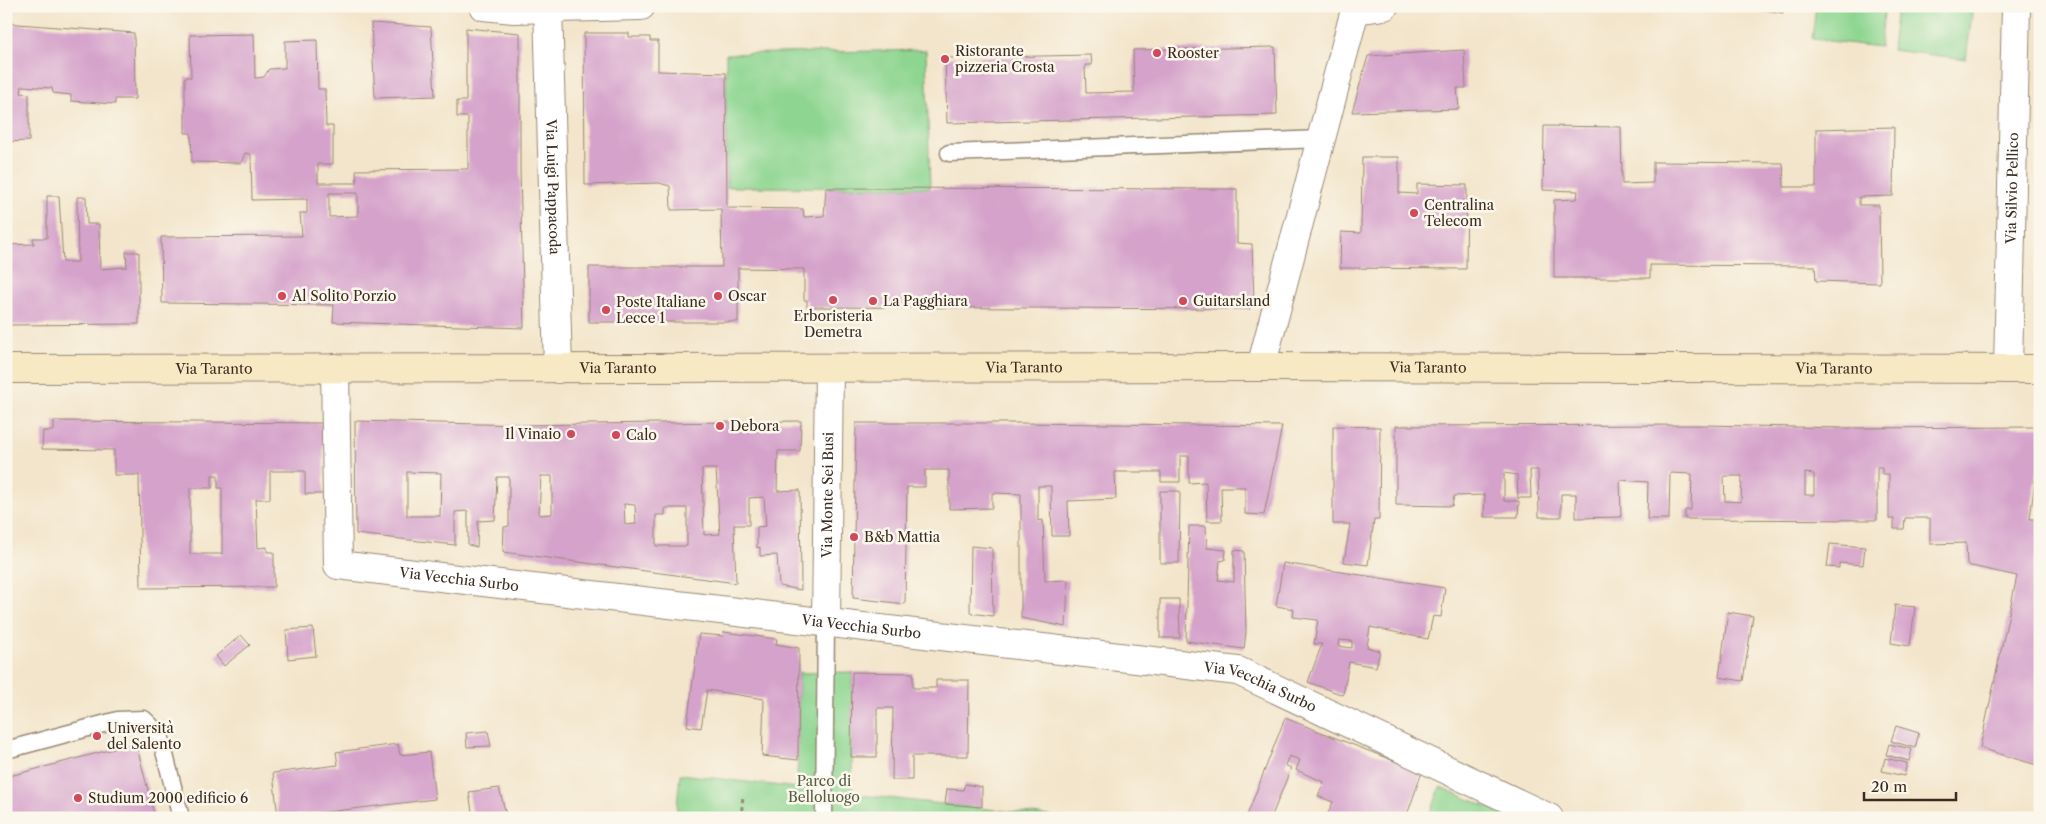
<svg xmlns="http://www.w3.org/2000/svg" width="2046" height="824" viewBox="0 0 2046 824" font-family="'Libre Caslon Text',serif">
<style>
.green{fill:#8dd590;stroke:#648057}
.building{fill:#d5a2cb;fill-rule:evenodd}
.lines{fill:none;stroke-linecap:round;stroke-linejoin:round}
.lane-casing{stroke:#978874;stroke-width:19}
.street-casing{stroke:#978874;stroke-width:30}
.secondary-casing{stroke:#978874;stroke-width:30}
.path{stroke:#978874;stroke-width:3;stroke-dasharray:4 4;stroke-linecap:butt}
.lane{stroke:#fff;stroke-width:16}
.street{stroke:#fff;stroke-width:28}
.secondary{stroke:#f7e9c3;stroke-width:28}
.poi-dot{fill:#d1495b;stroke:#fbf7ec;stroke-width:2}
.labels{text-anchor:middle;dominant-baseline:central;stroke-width:5;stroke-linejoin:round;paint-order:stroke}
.poi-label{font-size:14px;fill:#3b2a1e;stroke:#fbf7ec;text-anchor:start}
.street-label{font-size:14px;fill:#3b2a1e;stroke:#fbf7ec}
.park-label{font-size:14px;fill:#545d40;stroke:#fbf7ec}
</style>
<rect width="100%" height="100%" fill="#fbf7ec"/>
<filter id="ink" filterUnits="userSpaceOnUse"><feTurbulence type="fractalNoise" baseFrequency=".02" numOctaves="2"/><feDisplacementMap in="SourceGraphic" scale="10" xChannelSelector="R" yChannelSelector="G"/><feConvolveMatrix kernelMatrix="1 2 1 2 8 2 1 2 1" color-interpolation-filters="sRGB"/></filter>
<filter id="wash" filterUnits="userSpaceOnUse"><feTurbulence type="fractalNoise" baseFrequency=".0096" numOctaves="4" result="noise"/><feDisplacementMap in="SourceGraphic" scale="20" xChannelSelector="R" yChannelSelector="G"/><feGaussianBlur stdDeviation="1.12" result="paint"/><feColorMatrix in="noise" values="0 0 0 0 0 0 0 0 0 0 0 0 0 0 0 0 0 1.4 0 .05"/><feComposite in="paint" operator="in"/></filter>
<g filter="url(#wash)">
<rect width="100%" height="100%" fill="#f3e5cb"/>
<!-- green -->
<g class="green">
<path d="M1816,6H1885L1880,47L1812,39Z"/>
<path d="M1897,6H1973L1966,59L1892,50Z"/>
<path d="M926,50L930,188L727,187L726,54Z"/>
<path d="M852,672V794L1067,818H676L680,774L797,788L799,673Z"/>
<path d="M1440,787L1511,817L1513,818H1429Z"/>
</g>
<g id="blocks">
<!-- building -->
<g class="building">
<path d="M1739,6H1784L1783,13Z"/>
<path d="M6,23L134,33L135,99H115V104L71,101V95L53,93L52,88L22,86L21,93L29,94V141L6,142Z"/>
<path d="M371,23L431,27L435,96L375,98Z"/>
<path d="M466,28L520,33V170L524,328L333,322L334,305L162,303L161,237L302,236L300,213H307V199L252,200L251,154L245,153L241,163L192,162L191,133H185V77H191L190,35L254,34L255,78L264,77L269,69L285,68V41L317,40L318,89H325L326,126H333V164H318V183H357L356,170L468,169V117H457V101H466ZM329,193H358V216L329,217Z"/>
<path d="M584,33H629V37H650V41H658V71L726,73L727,208L803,209L804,217L824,216L826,188L1237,189V243L1252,244L1254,301H1251L1250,309L807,307V300H804V269L738,268V322H589V267H722L721,209L671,210L670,186L659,183L585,185Z"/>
<path d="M1275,47L1277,115L947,123L945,58L1091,55L1092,65H1085L1086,93L1134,92L1133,50Z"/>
<path d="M1464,50L1466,88H1457L1459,109L1352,112L1368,56Z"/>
<path d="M1544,126L1621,127L1622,184L1653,183V162L1783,163L1784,187H1816V129L1894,127L1893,196L1859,197V205H1879L1880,283L1816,281L1815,266L1650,265V278H1554V200L1577,199L1578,191L1543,190Z"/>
<path d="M1362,157H1399V193L1417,194V184L1467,185L1466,269L1340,268L1341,232L1361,233Z"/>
<path d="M47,196H59L63,262H78L77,197H86L87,224H99L100,269L127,267L126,252H139V324L6,325V245L34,244L33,238H47Z"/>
<path d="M54,421L323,423L324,494H305V471H270V499H256L258,548L267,547V552H274V587L141,588L139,475H114V450L42,449L43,431H54ZM212,475H218V488H222V554H190V488H212Z"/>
<path d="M355,421L522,425L801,421L800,451H778L777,491L800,490L801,590L779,586L777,555L760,556V547L757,548V527L766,526L764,497L749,498V525H734L736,583L503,552L504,527L509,526V477H497L495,520L478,521L477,547L468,545V511L455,512V545L356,534ZM702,469H716L720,534L704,535ZM407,472L441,473L440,516H407ZM541,476H552V514L539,515ZM624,504L635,505L636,524L625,525ZM665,508H687V546H656V515H665Z"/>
<path d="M856,423H1021L1282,426L1264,515L1245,514V487H1221L1222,521H1207L1206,482L1189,483V456H1180V482H1161V472H1115L1116,499L1068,501L1069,536H1052L1051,486H1038V521L1043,520L1045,581L1068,580L1066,627L1021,618V494L992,493V508L949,509V470H925V487H907L905,604L853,598Z"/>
<path d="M1705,425L1840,428L2040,427V472H2036L2030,519H2040V766L1980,748L2017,576L1967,565L1966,543L1930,544V518H1905L1904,529H1894V519H1889V474H1882V467H1877V520L1685,519V510H1691L1692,474L1670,473L1669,519H1647L1648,482L1620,480L1621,517L1576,518V494H1561V517H1539L1538,470H1530L1531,498H1518L1517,475L1504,473V501H1519L1518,517H1484L1485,495L1454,496L1452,506L1396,505V426ZM1805,473L1814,474V495H1805ZM1724,476H1742L1741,502L1725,501Z"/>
<path d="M1333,426L1380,427L1379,520H1374L1368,565L1344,562L1350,524H1333Z"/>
<path d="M1160,491H1180L1179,563H1160Z"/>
<path d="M1189,526H1206L1207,548L1226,550L1225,560L1220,561L1218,580L1234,582V550L1244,551L1246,632L1244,649L1186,641Z"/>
<path d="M1830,544L1865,547L1863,565L1839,563V568L1827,567Z"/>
<path d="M971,546L992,548L993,616L970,613Z"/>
<path d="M1283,563L1445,588L1441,617L1433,616L1428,639L1370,627L1367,647L1380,651L1376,667L1349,662L1343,695L1308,682L1322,644H1314L1318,620L1293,617L1294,609L1276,606ZM1339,640L1352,641V648L1338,646Z"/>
<path d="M1160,599H1179L1180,638H1160Z"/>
<path d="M1895,605L1915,607L1910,646L1891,643Z"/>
<path d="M1728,612L1753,616L1743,681L1719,677Z"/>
<path d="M313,628L316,656L288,659L286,630Z"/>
<path d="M724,632L777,639L776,644L799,648L798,760L762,756L764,699L707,690L701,728L687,726L699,634L723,636Z"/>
<path d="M241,635L250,645L224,666L216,656Z"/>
<path d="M852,672L913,673V688H936V680H969L968,756H912V780H892L893,708H877V757H851Z"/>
<path d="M1285,718L1422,772L1406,818H1326L1333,802L1318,796L1324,782L1296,770L1300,760L1289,756L1285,765L1291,768L1271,818H1246Z"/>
<path d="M1896,726L1919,733L1915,748L1891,741Z"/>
<path d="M488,731L491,746L467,747L466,733Z"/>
<path d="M136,743L155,818H6V777Z"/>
<path d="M398,744L400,755L429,752L435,799L278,818L273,773L338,765L336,752Z"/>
<path d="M1889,744L1912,749L1909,761L1886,755Z"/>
<path d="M1885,758L1907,763L1904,776L1882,771Z"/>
<path d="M965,784L982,787V807L945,804L947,789L963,790Z"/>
<path d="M499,788L507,818H473L469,792Z"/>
</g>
</g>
</g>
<g filter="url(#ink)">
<use href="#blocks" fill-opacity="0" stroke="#978874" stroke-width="1"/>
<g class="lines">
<defs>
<g id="lane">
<path d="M949,153L1321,139"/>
<path d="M6,750L118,720L144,719L160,735L181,818"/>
<path d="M824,818L826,623"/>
</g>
<g id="street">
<path d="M483,6L514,9L641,6"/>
<path id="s1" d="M548,6L558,369"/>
<path d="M1261,367L1355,10L1384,6"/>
<path id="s2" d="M335,368L338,565L1238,671L1549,818"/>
<path id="s3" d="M2008,369L2016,6"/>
<path id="s4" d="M826,623L829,368"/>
</g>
<g id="secondary">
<path id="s5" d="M6,369L1261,367L2040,369"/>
</g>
</defs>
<!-- lane casing -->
<use href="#lane" class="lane-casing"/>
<!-- street casing -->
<use href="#street" class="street-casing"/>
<!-- secondary casing -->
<use href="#secondary" class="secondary-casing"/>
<!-- path -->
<path class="path" d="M741,818L743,795"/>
<!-- lane -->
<use href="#lane" class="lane"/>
<!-- street -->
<use href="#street" class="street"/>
<!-- secondary -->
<use href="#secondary" class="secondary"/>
</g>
</g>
<!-- markers -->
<g class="poi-dot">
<circle cx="1157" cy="53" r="5"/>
<circle cx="945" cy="59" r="5"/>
<circle cx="1414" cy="213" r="5"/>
<circle cx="282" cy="296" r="5"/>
<circle cx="718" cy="296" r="5"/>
<circle cx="833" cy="300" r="5"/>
<circle cx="873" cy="301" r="5"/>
<circle cx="1183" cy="301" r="5"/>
<circle cx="606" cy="310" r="5"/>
<circle cx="720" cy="426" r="5"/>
<circle cx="571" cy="434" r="5"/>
<circle cx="616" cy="435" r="5"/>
<circle cx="854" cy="537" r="5"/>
<circle cx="97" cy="736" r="5"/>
<circle cx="78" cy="798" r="5"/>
</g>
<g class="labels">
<!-- poi labels -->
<g class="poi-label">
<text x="955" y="51">Ristorante<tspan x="955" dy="16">pizzeria Crosta</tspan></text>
<text x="1167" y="53">Rooster</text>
<text x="1424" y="205">Centralina<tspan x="1424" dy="16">Telecom</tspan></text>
<text x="292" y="296">Al Solito Porzio</text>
<text x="728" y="296">Oscar</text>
<text x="883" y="301">La Pagghiara</text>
<text x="1193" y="301">Guitarsland</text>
<text x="616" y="302">Poste Italiane<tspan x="616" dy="16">Lecce 1</tspan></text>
<text x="833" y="316" text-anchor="middle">Erboristeria<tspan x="833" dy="16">Demetra</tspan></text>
<text x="730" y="426">Debora</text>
<text x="561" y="434" text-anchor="end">Il Vinaio</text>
<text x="626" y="435">Calo</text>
<text x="864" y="537">B&amp;b Mattia</text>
<text x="107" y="728">Università<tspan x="107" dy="16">del Salento</tspan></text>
<text x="88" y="798">Studium 2000 edificio 6</text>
</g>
<!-- street labels -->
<g class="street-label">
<text stroke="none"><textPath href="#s3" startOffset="181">Via Silvio Pellico</textPath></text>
<text stroke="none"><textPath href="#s1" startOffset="181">Via Luigi Pappacoda</textPath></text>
<text stroke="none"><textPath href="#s5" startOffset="1018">Via Taranto</textPath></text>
<text stroke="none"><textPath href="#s5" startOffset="1422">Via Taranto</textPath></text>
<text stroke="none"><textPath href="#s5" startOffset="1828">Via Taranto</textPath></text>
<text stroke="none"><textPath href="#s5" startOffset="208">Via Taranto</textPath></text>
<text stroke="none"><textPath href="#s5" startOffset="612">Via Taranto</textPath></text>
<text stroke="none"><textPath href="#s4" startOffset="128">Via Monte Sei Busi</textPath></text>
<text stroke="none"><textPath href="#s2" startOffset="319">Via Vecchia Surbo</textPath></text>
<text stroke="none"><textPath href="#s2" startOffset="724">Via Vecchia Surbo</textPath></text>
<text stroke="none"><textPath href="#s2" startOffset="1129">Via Vecchia Surbo</textPath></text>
</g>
<!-- park labels -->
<g class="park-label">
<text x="824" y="781">Parco di<tspan x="824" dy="16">Belloluogo</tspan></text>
</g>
</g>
<!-- margin -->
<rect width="2046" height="824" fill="none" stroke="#fbf7ec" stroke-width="25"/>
<!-- scale -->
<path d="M1864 792v8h92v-8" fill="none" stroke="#3b2a1e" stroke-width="2.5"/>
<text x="1871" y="792" font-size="15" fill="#3b2a1e" stroke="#fbf7ec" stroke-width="4" paint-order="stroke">20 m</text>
</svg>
